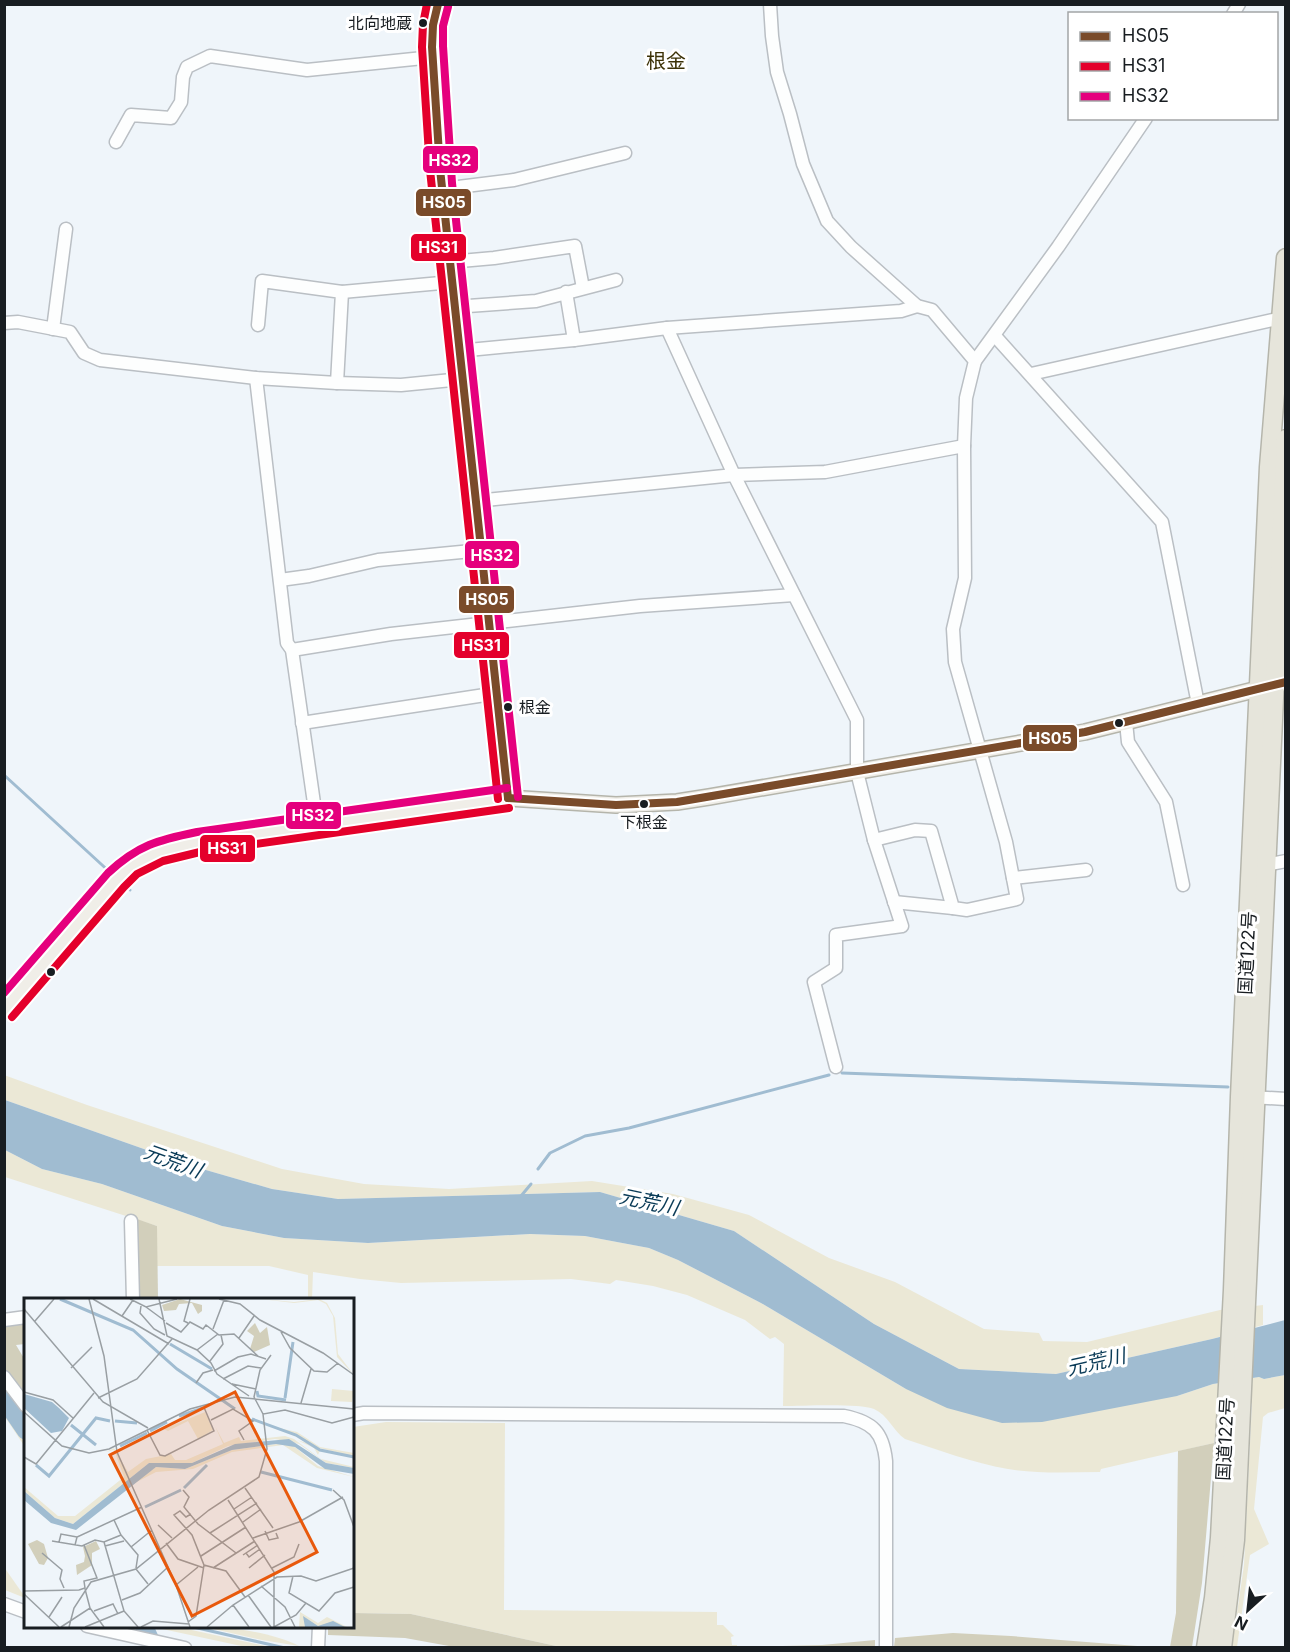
<svg xmlns="http://www.w3.org/2000/svg" width="1290" height="1652" viewBox="0 0 1290 1652" font-family="Inter,'Noto Sans JP',sans-serif">
<style>
.green{fill:#ebe8d6}
.forest{fill:#d2cfbb}
.water{fill:#a0bcd1}
.lines{fill:none;stroke-linecap:round;stroke-linejoin:round}
.stream{stroke:#a0bcd1;stroke-width:3}
.river{stroke:#a0bcd1;stroke-width:18}
.minor-casing{stroke:#babfc4;stroke-width:15}
.major-casing{stroke:#b5b5ab;stroke-width:18}
.highway-casing{stroke:#b5b5ab;stroke-width:21}
.minor{stroke:#fdfefe;stroke-width:12}
.major{stroke:#f0eee8;stroke-width:15}
.highway{stroke:#e6e5db;stroke-width:18}
.bus-1-casing{stroke:#fff;stroke-width:12}
.bus-2-casing{stroke:#fff;stroke-width:12}
.bus-3-casing{stroke:#fff;stroke-width:12}
.bus-1{stroke:#7a4b2a;stroke-width:8}
.bus-2{stroke:#e4002b;stroke-width:8}
.bus-3{stroke:#e5007d;stroke-width:8}
.bus-dot{fill:#181d21;stroke:#fff;stroke-width:2}
.labels{text-anchor:middle;dominant-baseline:central;stroke-width:6;stroke-linejoin:round;paint-order:stroke}
.bus-label{font-size:16px;fill:#181d21;stroke:#fff;text-anchor:end}
.street-label{font-size:18px;fill:#181d21;stroke:#fff}
.neighbourhood-label{font-size:20px;fill:#3b3106;stroke:#fff}
.water-label{font-size:20px;font-style:italic;fill:#0a3b57;stroke:#fff}
.inset-river{fill:none;stroke:#a0bcd1;stroke-width:3}
.inset-road{fill:none;stroke:#999fa3;stroke-width:1.5}
.view{fill:#e8590c;fill-opacity:0.15;stroke:#e8590c;stroke-width:3}
.inset-edge{fill:none;stroke:#181d21;stroke-width:3}
.line-badge{stroke:#fff;stroke-width:2}
.badge-label{font-size:16px;text-anchor:middle;font-weight:bold;fill:#fff}
</style>
<rect width="100%" height="100%" fill="#eff5fa"/>
<!-- green -->
<g class="green">
<path d="M4,1075L87,1105L282,1169L364,1184L449,1189L592,1181L673,1194L749,1215L829,1258L895,1282L984,1329L1039,1333L1043,1341L1087,1342L1220,1310L1263,1305V1325L1212,1339L1056,1374L959,1369L874,1324L734,1231L600,1192L338,1199L272,1189L192,1166L5,1100Z"/>
<path d="M5,1150L42,1169L102,1184L222,1226L284,1238L368,1243L530,1234L585,1236L649,1248L678,1260L761,1303L906,1389L1177,1396L1213,1384L1259,1377L1264,1379L1285,1375V1408L1268,1413L1263,1417L1254,1509L1269,1544L1250,1555L1237,1647H1232L1244,1565L1252,1403L1218,1410L1214,1443L1101,1469L1100,1472C1070,1472 1038,1474 1008,1469C973,1463 939,1450 905,1439C893,1431 888,1415 874,1409C860,1403 802,1406 783,1406L784,1344L775,1337L770,1339L745,1320L687,1295L653,1286L616,1280L610,1284L571,1279L401,1283L360,1279L313,1272L312,1299H308V1275L269,1266H157V1226L5,1177Z"/>
<path d="M4,1406L25,1435V1447L5,1417Z"/>
<path d="M386,1422L505,1423L504,1610L717,1612V1625H723L734,1636L731,1637L732,1645H737V1647L556,1646L411,1614L353,1613V1427Z"/>
<path d="M4,1567L25,1597V1598L5,1590Z"/>
<path d="M153,1627H178L270,1647H246Z"/>
<path d="M205,1627C230,1626 277,1634 299,1646L262,1640Z"/>
</g>
<!-- forest -->
<g class="forest">
<path d="M137,1219L157,1226L158,1299H136L134,1223Z"/>
<path d="M25,1323V1344L16,1345L25,1360V1403L5,1372L4,1325Z"/>
<path d="M1214,1443L1202,1583L1192,1647H1170L1176,1613L1178,1451Z"/>
<path d="M353,1613L411,1614L556,1646L707,1647L460,1648L405,1638L328,1635V1627L352,1626Z"/>
<path d="M953,1633L1011,1636L1150,1647H894L895,1638Z"/>
<path d="M875,1640V1647H745L822,1645Z"/>
</g>
<!-- water -->
<path class="water" d="M5,1100L192,1166L272,1189L338,1199L600,1192L734,1231L874,1324L959,1369L1056,1374L1212,1339L1285,1320V1375L1264,1379L1259,1377L1213,1384L1177,1396L1042,1422L1002,1423L947,1408L906,1389L761,1303L678,1260L649,1248L585,1236L530,1234L368,1243L284,1238L222,1226L102,1184L42,1169L5,1150Z"/>
<g class="lines">
<!-- stream -->
<g class="stream">
<path d="M4,775L113,875"/>
<path d="M120,881L130,890"/>
<path d="M842,1073L1228,1087"/>
<path d="M538,1169L550,1153L585,1136L629,1128L829,1075"/>
<path d="M521,1196L531,1184"/>
<path d="M189,1626L285,1648"/>
</g>
<!-- river -->
<g class="river">
<path d="M4,1399L26,1431"/>
<path d="M144,1626L154,1648"/>
</g>
<defs>
<g id="minor">
<path d="M438,4C428,31 433,62 435,90C437,132 440,174 445,216C464,411 490,604 508,798"/>
<path d="M770,4L772,36L777,72L790,114L803,164L827,221L851,247L917,306L932,310L975,361L966,398L964,446L965,578L953,629L955,662L1006,842L1017,899L967,910L953,908L931,831L915,830L874,840"/>
<path d="M1233,14L1239,4"/>
<path d="M116,142L131,115L171,118L181,102L183,77L187,67L210,56L307,70L433,57"/>
<path d="M442,189L514,180L625,153"/>
<path d="M449,262L494,258L575,246L583,288"/>
<path d="M342,292L452,282"/>
<path d="M566,292L574,340"/>
<path d="M454,307L536,301L616,280"/>
<path d="M4,323L18,322L70,332L84,353L100,360L256,378L337,383L401,385L462,379"/>
<path d="M258,325L262,281L342,292L337,383"/>
<path d="M667,328L734,475L857,720V772L874,840L902,926L836,935V968L814,982L836,1067"/>
<path d="M53,329L66,229"/>
<path d="M995,336L1162,522L1198,704"/>
<path d="M458,351L574,340L667,328L901,311L917,306"/>
<path d="M975,361L1058,247L1146,118"/>
<path d="M1031,374L1286,317"/>
<path d="M256,378L287,643L292,650L317,824"/>
<path d="M476,501L734,475L825,472L964,446"/>
<path d="M280,580L309,576L378,560L482,550"/>
<path d="M292,650L391,634L640,606L794,595"/>
<path d="M1126,722L1128,742L1166,802L1183,885"/>
<path d="M302,723L498,693"/>
<path d="M1261,866L1286,861"/>
<path d="M1013,878L1086,870"/>
<path d="M894,902L953,908"/>
<path d="M1250,1097L1286,1099"/>
<path d="M131,1221L133,1300"/>
<path d="M4,1320L26,1317"/>
<path d="M4,1377L26,1406"/>
<path d="M352,1415L364,1413L844,1416C873,1422 883,1432 886,1461V1648"/>
<path d="M4,1604L26,1612"/>
<path d="M87,1626L185,1648"/>
<path d="M318,1648L319,1626"/>
</g>
<path id="major" d="M4,1010L120,876L145,857L175,846L317,824L508,798L616,805L677,802L709,797L1085,732L1286,682"/>
<g id="highway">
<path d="M1206,1648L1214,1598L1220,1538L1233,1290L1240,1097L1269,467L1286,258"/>
<path d="M1222,1648L1235,1540L1286,439"/>
</g>
</defs>
<!-- minor casing -->
<use href="#minor" class="minor-casing"/>
<!-- major casing -->
<use href="#major" class="major-casing"/>
<!-- highway casing -->
<use href="#highway" class="highway-casing"/>
<!-- minor -->
<use href="#minor" class="minor"/>
<!-- major -->
<use href="#major" class="major"/>
<!-- highway -->
<use href="#highway" class="highway"/>
<defs>
<g id="bus-1">
<path d="M438,4L433,25L432,47L440,169L508,798"/>
<path d="M508,798L616,805L677,802L1085,732L1286,682"/>
</g>
<g id="bus-2">
<path d="M427,4L423,24L422,47L430,170L498,799"/>
<path d="M12,1017L124,887L137,874L163,861L200,852L509,808"/>
</g>
<g id="bus-3">
<path d="M448,7L443,26V46L452,183L518,797"/>
<path d="M4,993L108,873C138,845 158,840 197,832L507,788"/>
</g>
</defs>
<!-- bus-1 casing -->
<use href="#bus-1" class="bus-1-casing"/>
<!-- bus-2 casing -->
<use href="#bus-2" class="bus-2-casing"/>
<!-- bus-3 casing -->
<use href="#bus-3" class="bus-3-casing"/>
<!-- bus-1 -->
<use href="#bus-1" class="bus-1"/>
<!-- bus-2 -->
<use href="#bus-2" class="bus-2"/>
<!-- bus-3 -->
<use href="#bus-3" class="bus-3"/>
</g>
<!-- markers -->
<g class="bus-dot">
<circle cx="423" cy="23" r="5"/>
<circle cx="508" cy="707" r="5"/>
<circle cx="1119" cy="723" r="5"/>
<circle cx="644" cy="804" r="5"/>
<circle cx="51" cy="972" r="5"/>
</g>
<g class="labels">
<!-- bus labels -->
<g class="bus-label">
<text x="412" y="23">北向地蔵</text>
<text x="519" y="707" text-anchor="start">根金</text>
<text x="644" y="822" text-anchor="middle">下根金</text>
</g>
<!-- street labels -->
<g class="street-label">
<text transform="translate(1247 953) rotate(-87)">国道122号</text>
<text transform="translate(1225 1439) rotate(-87)">国道122号</text>
</g>
<!-- neighbourhood labels -->
<g class="neighbourhood-label">
<text x="666" y="61">根金</text>
</g>
<!-- water labels -->
<g class="water-label">
<text transform="translate(173 1161) rotate(20)">元荒川</text>
<text transform="translate(649 1202) rotate(12)">元荒川</text>
<text transform="translate(1096 1362) rotate(-13)">元荒川</text>
</g>
</g>
<!-- overview -->
<g transform="translate(24 1298)">
<rect width="330" height="330" fill="#eff5fa"/>
<path d="M237,1L270,4L295,1L303,5L311,20L314,56L330,77L313,59L309,18L302,6L294,2L270,5ZM308,91L330,93L328,104L307,103ZM181,114L189,132L174,141L164,123L144,133L140,131ZM191,128L200,145L215,139L217,143L261,138L270,141L297,161L330,169V170L302,165L275,146L251,141L204,148L168,165H125L49,226L31,220L0,193V189L34,218H51L100,179L90,152L82,154L90,150L104,174L122,161L147,156L151,162H162L199,146ZM246,128L273,134L296,149L330,155V159L288,148L296,152L294,157L290,150L273,142L286,146L276,138ZM252,146H263L271,149L294,168L330,179L293,170L259,147L208,154L169,171L132,174L105,188L132,169L161,171L208,152ZM276,314L294,325L303,319L323,329H275Z" fill="#ebe8d6"/>
<path d="M156,1L178,7V13L174,16L168,5L155,6L152,12L140,13L138,7ZM231,25L236,35L243,29L246,47L230,54L226,51L230,38L223,33ZM13,242L20,246L24,260L20,267L15,266L4,246ZM72,243L76,251L68,255V267L53,277L52,267L60,264L61,258L59,249Z" fill="#d2cfbb"/>
<path d="M0,96L28,104L35,110L45,120L38,133L27,135L0,110ZM265,141L302,165L330,170V176L301,171L271,149L252,146L208,152L161,171L132,169L52,232L27,225L0,202V193L31,220L49,226L125,165H168L211,146ZM279,318L294,328L309,323L321,329H281Z" fill="#a0bcd1"/>
<path class="inset-river" d="M36,1L109,32L153,71L211,111M146,46L188,71M233,93L234,98L262,102M261,100L269,44M155,118L179,110M228,121L272,137L296,152L330,159M91,123L113,125M47,127L72,147M126,133L143,124M96,148L123,135M12,167L25,178L72,120L86,123M237,174L308,192M160,190L183,167M121,209L157,192"/>
<path class="inset-road" d="M65,1L80,58L93,154L152,287L166,329M69,1L145,46M106,1L122,9L153,1M135,1L143,38L173,52L187,65L193,76L225,98M195,1L216,6L236,22L299,55L330,77M117,8L116,15L130,31L141,37M122,9L141,23M0,11L79,104L124,130M98,18L109,2M11,23L30,1M142,25L157,34L166,24L179,31L182,27L195,37L210,36L235,59M164,25L160,23L166,1M189,31L200,2M257,34L266,50L290,73L303,74L314,65M215,40L230,18M173,52L194,36M186,63L199,46L197,37M47,70L68,49M190,73L214,59L227,56L242,61M199,81L224,68L237,70M172,85L179,75L189,72M208,86L232,91M0,94L29,102L49,120M74,100L113,81L148,41M277,105L287,71M0,114L38,148L65,155L85,151L166,111L211,99L330,111M239,116L230,99L236,72L247,57M187,122L209,111L229,123L215,133L220,142M123,132L136,157L141,158L190,133L179,107M0,159L12,166L70,95M221,190L249,230M159,192L165,199L160,209L174,226L212,255M309,192L320,202L330,229M204,202L250,274V329L272,317L282,305M210,211L228,199M167,216L162,219L156,213L150,217L168,237L180,267L202,273L221,299M219,224L237,211M134,227L148,240M241,233L245,242L254,240L252,235M186,235L233,205M97,237L114,257L112,270M229,240L275,224L319,199M28,243L58,248L71,242L80,244L97,237L90,222M35,244L37,236L53,239M80,244L100,313L114,329M142,245L154,261L180,270M51,247L53,239L118,209M81,248L100,243M107,249L128,232M18,255L38,272L36,281L40,290M222,255L225,259L236,251M219,257L234,247M177,258L222,229M189,270L231,243M225,270L241,257M248,270L270,259L275,246M112,271L124,286M269,278L265,295L295,313L311,295L330,289M152,287L174,269M237,288L261,309L271,329M61,291L66,310M55,292L61,290L60,283L73,280L60,247M0,293L55,292M0,296L35,329M224,297L247,329M98,302L116,295L144,269M209,307L225,329M70,313L89,306L94,316M25,319L38,299M164,324L172,318L180,267M37,329L66,310L80,329M45,329L50,310L67,284L112,271L185,212L235,179L243,151L239,116L261,112L308,125L330,119M61,329L100,313M117,329L129,323L165,326M183,329L209,307L253,279L277,278L292,283L330,270"/>
<path class="view" d="M211,94L293,254L168,318L86,157Z"/>
<rect width="330" height="330" class="inset-edge"/>
</g>
<g class="line-badge">
<rect x="422" y="145" width="57" height="29" rx="6" fill="#e5007d"/>
<rect x="415" y="188" width="57" height="29" rx="6" fill="#7a4b2a"/>
<rect x="410" y="233" width="57" height="29" rx="6" fill="#e4002b"/>
<rect x="464" y="540" width="56" height="29" rx="6" fill="#e5007d"/>
<rect x="458" y="585" width="57" height="29" rx="6" fill="#7a4b2a"/>
<rect x="453" y="631" width="57" height="28" rx="6" fill="#e4002b"/>
<rect x="1022" y="724" width="56" height="28" rx="6" fill="#7a4b2a"/>
<rect x="285" y="801" width="57" height="29" rx="6" fill="#e5007d"/>
<rect x="199" y="834" width="57" height="29" rx="6" fill="#e4002b"/>
</g>
<g class="badge-label">
<text x="450" y="166">HS32</text>
<text x="444" y="208">HS05</text>
<text x="438" y="253">HS31</text>
<text x="492" y="561">HS32</text>
<text x="487" y="605">HS05</text>
<text x="481" y="651">HS31</text>
<text x="1050" y="744">HS05</text>
<text x="313" y="821">HS32</text>
<text x="227" y="854">HS31</text>
</g>
<!-- border -->
<rect width="1290" height="1652" fill="none" stroke="#181d21" stroke-width="12"/>
<!-- legend -->
<rect x="1068" y="12" width="210" height="108" fill="#ffffff" stroke="#a3a5a6" stroke-width="1.5"/>
<rect x="1080" y="32" width="30" height="9" fill="#7a4b2a" stroke="#a3a5a6" stroke-width="1.5"/>
<text x="1122" y="42" font-size="18" fill="#181d21">HS05</text>
<rect x="1080" y="62" width="30" height="9" fill="#e4002b" stroke="#a3a5a6" stroke-width="1.5"/>
<text x="1122" y="72" font-size="18" fill="#181d21">HS31</text>
<rect x="1080" y="92" width="30" height="9" fill="#e5007d" stroke="#a3a5a6" stroke-width="1.5"/>
<text x="1122" y="102" font-size="18" fill="#181d21">HS32</text>
<!-- north arrow -->
<g transform="translate(1248 1610) rotate(207)" stroke="#ffffff" stroke-width="4.5" paint-order="stroke">
<path d="M0-4.5L10 22L0 15L-10 22Z" fill="#181d21"/>
<text y="-9" font-size="16" font-weight="bold" text-anchor="middle" fill="#181d21">N</text>
</g>
</svg>
